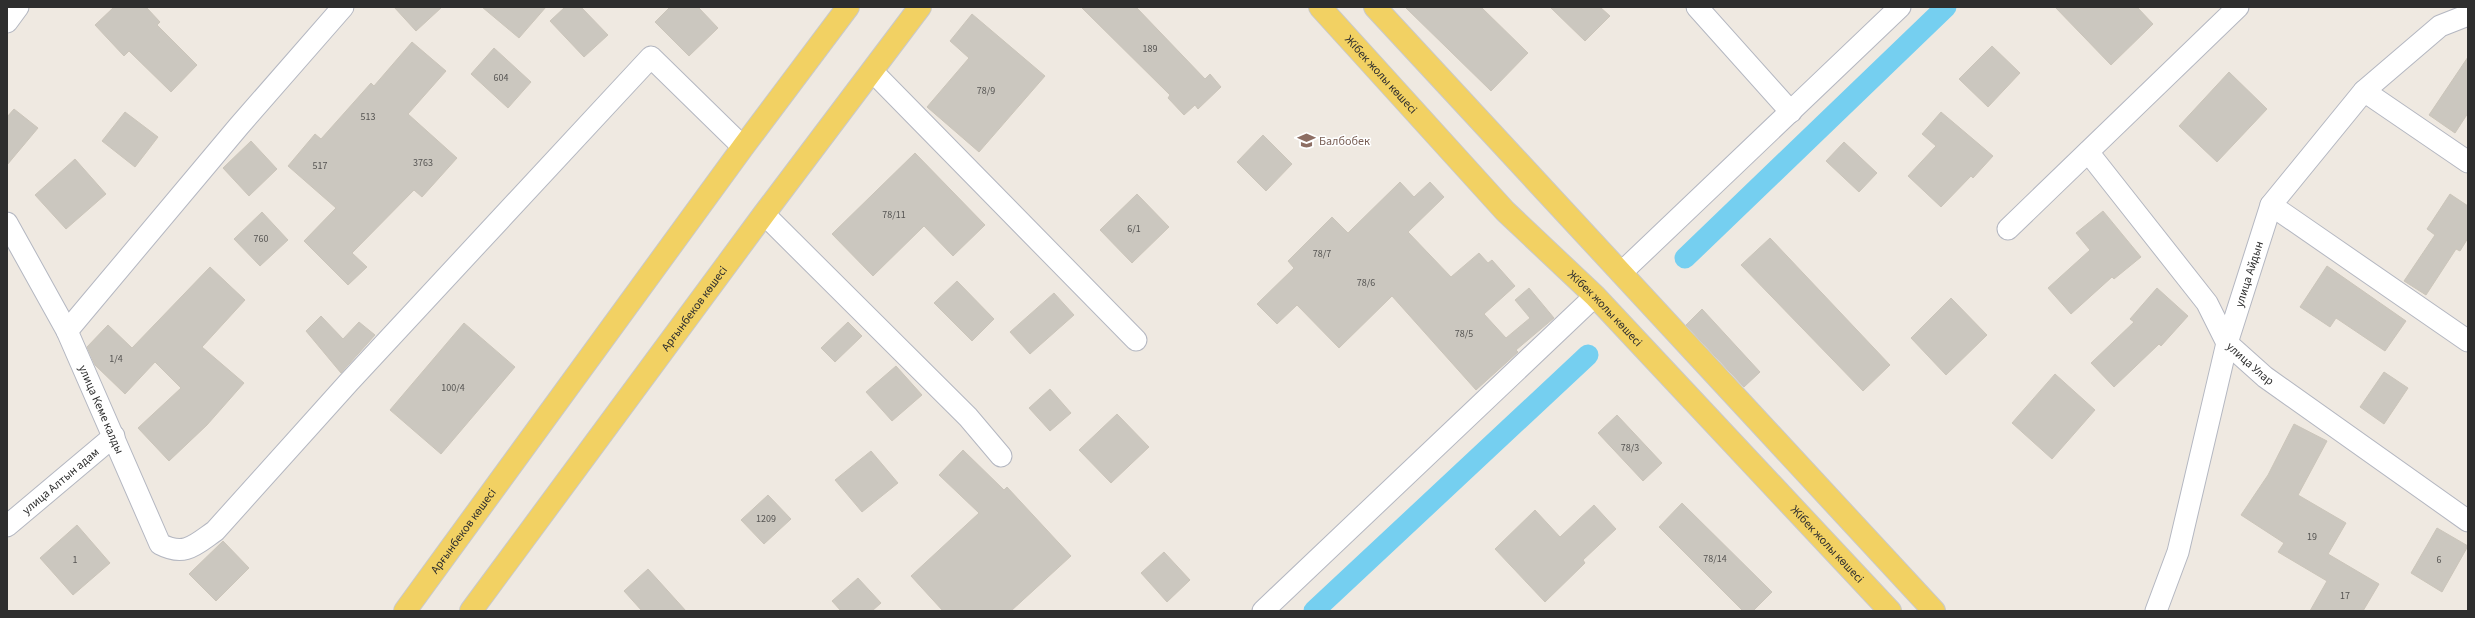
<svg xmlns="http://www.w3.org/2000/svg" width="2475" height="618" viewBox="0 0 2475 618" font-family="'Source Sans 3',sans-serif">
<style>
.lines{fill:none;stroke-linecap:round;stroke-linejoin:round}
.canal{stroke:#75cff0;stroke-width:21}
.building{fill:#cbc7bf;stroke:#cbc5ba}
.minor-casing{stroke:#b4b7c1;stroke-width:23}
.primary-casing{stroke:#c9c9c9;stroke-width:24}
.minor{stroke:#fff;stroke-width:21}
.primary{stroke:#f2d163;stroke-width:22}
.labels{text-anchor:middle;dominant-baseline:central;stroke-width:3;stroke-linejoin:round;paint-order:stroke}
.number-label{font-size:10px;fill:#555452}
.street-label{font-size:12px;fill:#2e2e2e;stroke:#fff}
.education-label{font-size:12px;fill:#785e54;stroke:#fff;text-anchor:start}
</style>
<rect width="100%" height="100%" fill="#efe9e1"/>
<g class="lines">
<!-- canal -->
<g class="canal">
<path d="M1685,258L1946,7"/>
<path d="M1314,611L1588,355"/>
</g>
</g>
<!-- building -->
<g class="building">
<path d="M114,7H146L160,22L157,25L197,65L171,92L129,51L124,56L95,25Z"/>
<path d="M394,7H442L416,31Z"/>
<path d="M482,7H546L519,38Z"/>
<path d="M565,7H581L608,35L584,57L550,21Z"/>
<path d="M670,7H698L718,28L689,56L655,22Z"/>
<path d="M1081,7H1136L1205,79L1210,74L1221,87L1198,109L1195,105L1184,115L1168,98L1170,95Z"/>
<path d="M1405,7H1481L1528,53L1491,91Z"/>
<path d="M1550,7H1600L1610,16L1585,41Z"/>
<path d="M2055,7H2137L2153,24L2111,65Z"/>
<path d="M972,14L1045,76L979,152L927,107L969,58L950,41Z"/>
<path d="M412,42L446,71L408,114L457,158L422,197L414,190L352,253L367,267L348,285L304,241L336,208L288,166L315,134L321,139L371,83L374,86Z"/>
<path d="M1992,46L2020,73L1988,107L1959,79Z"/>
<path d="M494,48L531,82L508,108L471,74Z"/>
<path d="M2468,57V113L2455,133L2429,115Z"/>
<path d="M2229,72L2267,109L2217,162L2179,126Z"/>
<path d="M14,109L38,128L7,165V117Z"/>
<path d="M125,112L158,137L135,167L102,141Z"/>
<path d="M1941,112L1993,156L1973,178L1971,176L1941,207L1908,176L1936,146L1922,134Z"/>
<path d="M1263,135L1292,164L1266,191L1237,162Z"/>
<path d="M251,141L277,169L249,196L223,168Z"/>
<path d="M1844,142L1877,173L1859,192L1826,161Z"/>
<path d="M915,153L985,225L953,256L924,226L873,276L832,234Z"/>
<path d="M75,159L106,194L66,229L35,195Z"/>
<path d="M1400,182L1414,197L1430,182L1444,197L1408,232L1451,277L1479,253L1488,263L1492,260L1515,286L1484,314L1506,338L1530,318L1515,300L1529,288L1554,318L1516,350L1518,352L1476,390L1392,296L1339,348L1297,305L1277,324L1257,304L1294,268L1288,261L1332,217L1348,233Z"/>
<path d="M1137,194L1169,227L1132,263L1100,230Z"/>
<path d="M2450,194L2468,206V238L2460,251L2456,249L2426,295L2404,281L2435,235L2427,229Z"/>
<path d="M2103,211L2141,257L2114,279L2112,277L2071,314L2048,288L2090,250L2076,233Z"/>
<path d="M262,212L288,240L260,266L234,239Z"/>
<path d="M1770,238L1890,365L1863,391L1741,265Z"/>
<path d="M2327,266L2406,321L2385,351L2336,318L2330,327L2300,307Z"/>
<path d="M210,267L245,300L202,347L244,383L207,425L169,461L138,428L181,388L155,362L125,394L95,365L87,347L108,325L132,348Z"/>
<path d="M957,281L994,319L972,341L934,303Z"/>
<path d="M2157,288L2188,316L2161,346L2159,344L2114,387L2091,363L2134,322L2130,319Z"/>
<path d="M1054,293L1074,315L1030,354L1010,332Z"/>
<path d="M1951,298L1987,335L1946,375L1911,338Z"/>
<path d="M1702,309L1760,372L1744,387L1686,325Z"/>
<path d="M321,316L343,339L359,322L375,335L341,373L306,331Z"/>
<path d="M848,322L862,336L835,362L821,348Z"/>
<path d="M464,323L515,367L441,454L390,410Z"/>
<path d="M896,366L922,395L892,421L866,392Z"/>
<path d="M2384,372L2408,388L2384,424L2360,407Z"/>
<path d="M2055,374L2095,410L2052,459L2012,423Z"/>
<path d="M1050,389L1071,413L1050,431L1029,408Z"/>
<path d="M1117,414L1149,447L1111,483L1079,450Z"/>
<path d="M1617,415L1662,463L1643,481L1598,433Z"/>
<path d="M2294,424L2327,441L2298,495L2346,523L2328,554L2379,584L2363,611H2310L2327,581L2278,552L2284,543L2241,515L2268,475Z"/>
<path d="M963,450L1004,490L1007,487L1071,556L1011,611H943L911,576L979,513L939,475Z"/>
<path d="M871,451L898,483L862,512L835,480Z"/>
<path d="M768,495L791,519L764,544L741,520Z"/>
<path d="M1682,503L1772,592L1753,611H1743L1659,527Z"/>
<path d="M1594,505L1616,529L1583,560L1585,563L1545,602L1495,549L1535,510L1560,537Z"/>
<path d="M77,525L110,563L73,595L40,558Z"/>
<path d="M2437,528L2468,546L2442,592L2411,573Z"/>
<path d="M223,541L249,568L216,601L189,574Z"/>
<path d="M1164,552L1190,580L1167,602L1141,573Z"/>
<path d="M648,569L686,611H642L624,591Z"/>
<path d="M858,578L881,603L872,611H841L832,601Z"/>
</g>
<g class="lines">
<defs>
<g id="minor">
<path d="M1697,7L1791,112"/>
<path d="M7,22L18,7"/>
<path d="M872,71L1136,340"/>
<path d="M2364,91L2468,162"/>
<path id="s1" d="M2088,152L2207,303L2227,343L2265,377L2468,521"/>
<path d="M2271,205L2468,341"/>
<path d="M764,214L968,417L1001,456"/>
<path id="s2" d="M7,223L67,331L160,544C185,557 195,545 215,531L349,382L651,57L743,147"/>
<path d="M2008,229L2238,7"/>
<path d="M1621,273L1900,7"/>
<path d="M67,331L239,126L343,7"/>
<path id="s3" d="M7,526L114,436"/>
<path d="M1263,611L1595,296"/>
<path id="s4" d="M2156,611L2178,552L2227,343L2271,205L2364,91L2440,26L2468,15"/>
</g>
<g id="primary">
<path id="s5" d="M1320,7L1505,211L1595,296L1890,611"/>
<path d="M1375,7L1934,611"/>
<path id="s6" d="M405,611L743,147L848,7"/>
<path id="s7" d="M471,611L764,214L920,7"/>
</g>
</defs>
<!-- minor casing -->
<use href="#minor" class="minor-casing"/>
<!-- primary casing -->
<use href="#primary" class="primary-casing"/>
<!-- minor -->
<use href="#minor" class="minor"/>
<!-- primary -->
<use href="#primary" class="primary"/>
</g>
<!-- icons -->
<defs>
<symbol id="school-bare" viewBox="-9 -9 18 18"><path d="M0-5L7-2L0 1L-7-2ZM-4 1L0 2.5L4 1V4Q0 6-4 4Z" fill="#8d6e63" stroke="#fff" stroke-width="2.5" paint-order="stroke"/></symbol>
</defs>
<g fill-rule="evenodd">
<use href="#school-bare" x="1294" y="128" width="25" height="25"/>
</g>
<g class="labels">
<!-- number labels -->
<g class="number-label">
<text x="1150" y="49">189</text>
<text x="501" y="78">604</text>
<text x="986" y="91">78/9</text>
<text x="368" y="117">513</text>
<text x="423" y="163">3763</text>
<text x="320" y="166">517</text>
<text x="894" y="215">78/11</text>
<text x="1134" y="229">6/1</text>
<text x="261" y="239">760</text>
<text x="1322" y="254">78/7</text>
<text x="1366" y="283">78/6</text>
<text x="1464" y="334">78/5</text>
<text x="116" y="359">1/4</text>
<text x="453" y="388">100/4</text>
<text x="1630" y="448">78/3</text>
<text x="766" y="519">1209</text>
<text x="2312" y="537">19</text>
<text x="1715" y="559">78/14</text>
<text x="75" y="560">1</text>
<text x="2439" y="560">6</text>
<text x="2345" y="596">17</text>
</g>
<!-- street labels -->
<g class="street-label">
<text stroke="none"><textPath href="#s5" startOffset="91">Жібек жолы көшесі</textPath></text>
<text stroke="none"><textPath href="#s4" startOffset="350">улица Айдын</textPath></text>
<text stroke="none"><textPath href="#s7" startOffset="376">Арғынбеков көшесі</textPath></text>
<text stroke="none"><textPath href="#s5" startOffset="415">Жібек жолы көшесі</textPath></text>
<text stroke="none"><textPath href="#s1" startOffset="268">улица Улар</textPath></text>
<text stroke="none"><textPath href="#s2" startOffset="209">улица Кеме калды</textPath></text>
<text stroke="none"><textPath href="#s3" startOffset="70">улица Алтын адам</textPath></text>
<text stroke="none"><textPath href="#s6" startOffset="99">Арғынбеков көшесі</textPath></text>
<text stroke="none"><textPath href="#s5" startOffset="739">Жібек жолы көшесі</textPath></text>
</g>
<!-- education labels -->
<g class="education-label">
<text x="1319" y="141">Балбобек</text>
</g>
</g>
<!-- border -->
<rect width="2475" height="618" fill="none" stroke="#2e2e2e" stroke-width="16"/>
</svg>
